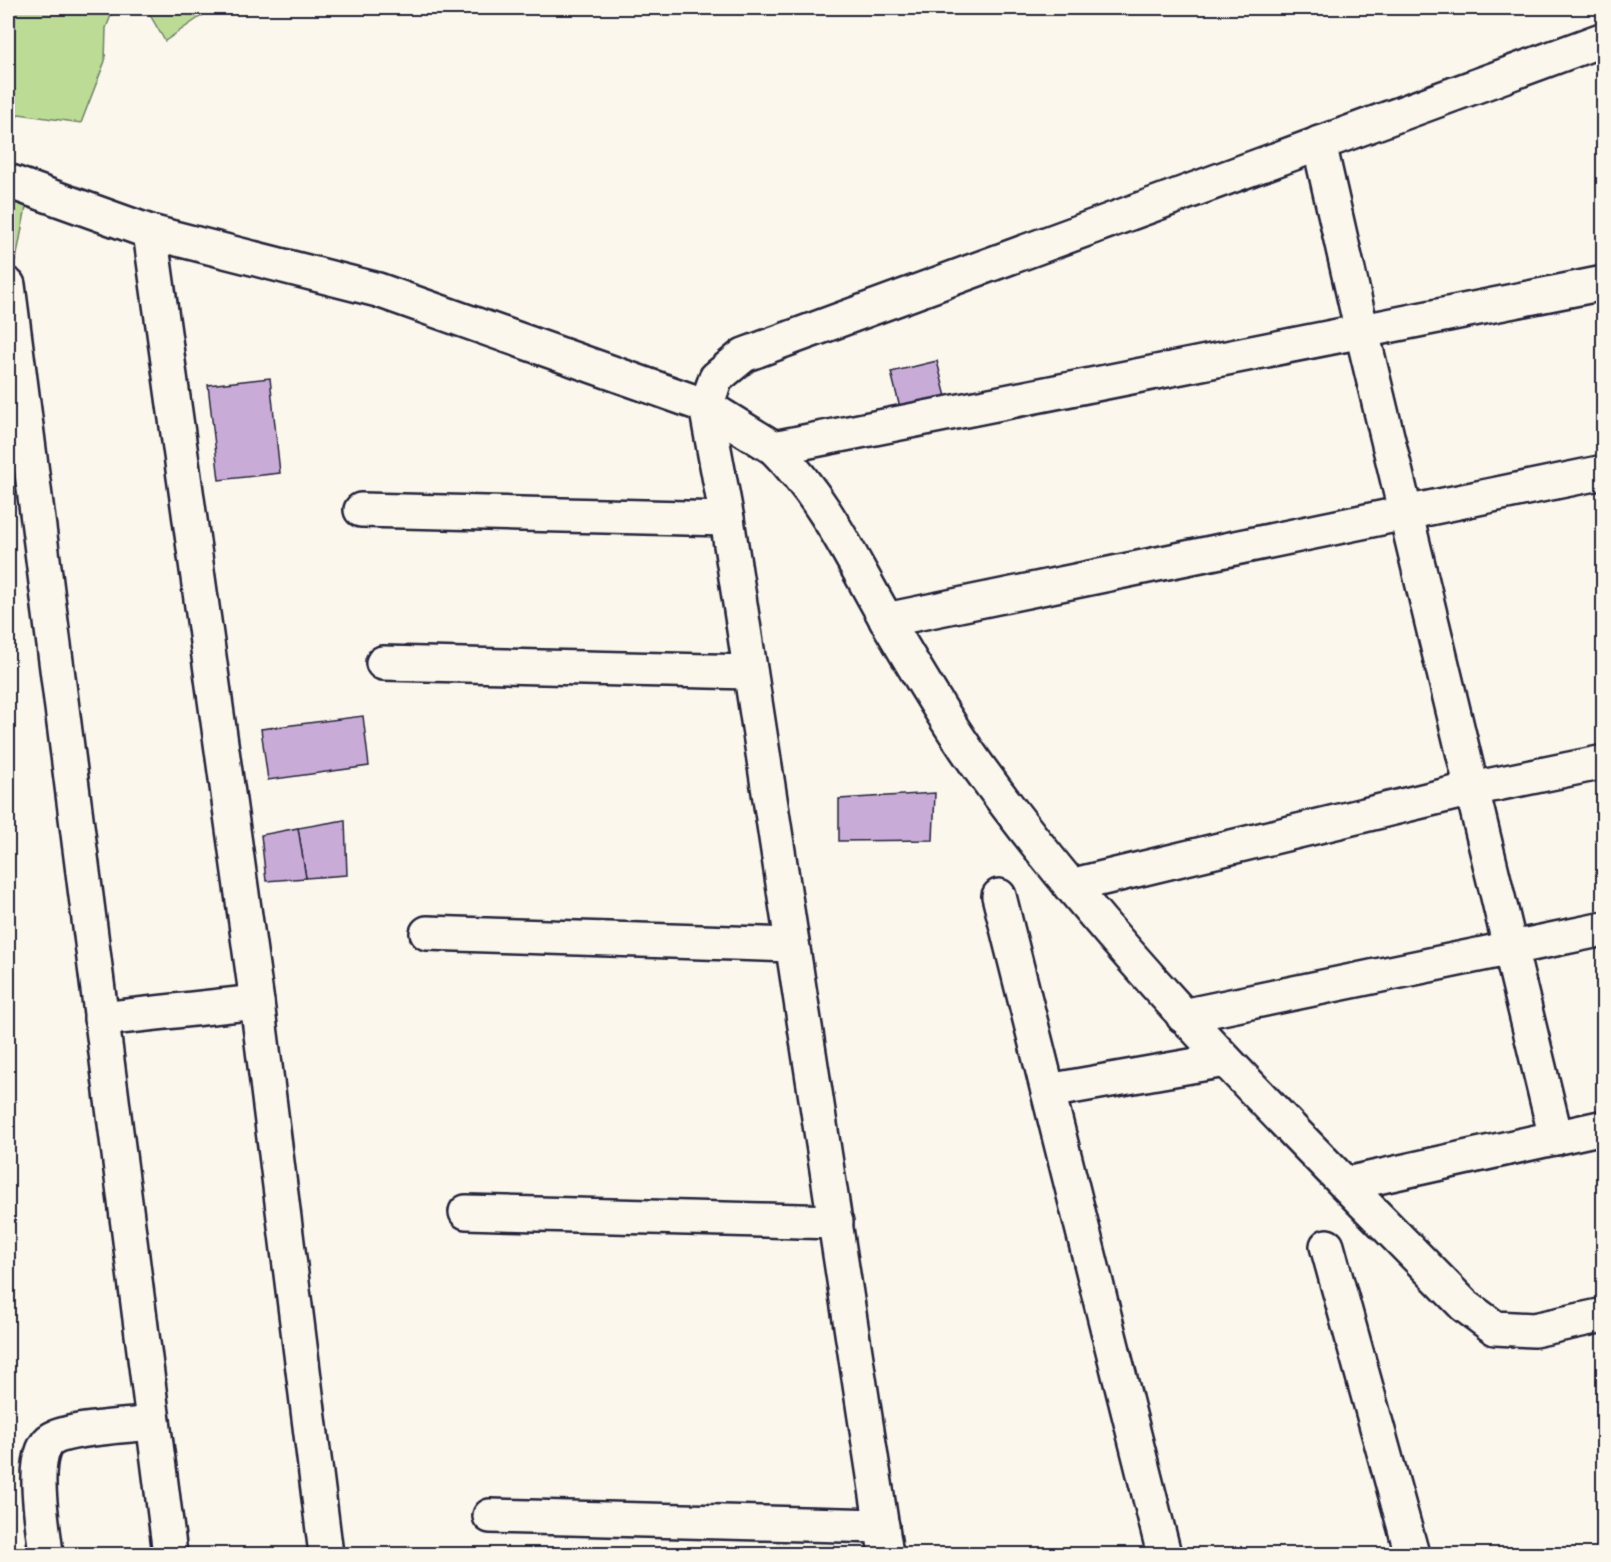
<svg xmlns="http://www.w3.org/2000/svg" width="1611" height="1562" viewBox="0 0 1611 1562" font-family="'Indie Flower',sans-serif">
<style>
.green{fill:#bcdc96;stroke:#6f7f68;stroke-width:1.5}
.building{fill:#c9abd7;stroke:#22223b;stroke-width:1.5}
.lines{fill:none;stroke-linecap:round;stroke-linejoin:round}
.minor-casing{stroke:#22223b;stroke-width:38}
.minor{stroke:#fbf7ec;stroke-width:33}
</style>
<rect width="100%" height="100%" fill="#fbf7ec"/>
<filter id="ink" filterUnits="userSpaceOnUse"><feTurbulence type="fractalNoise" baseFrequency=".0167" numOctaves="2"/><feDisplacementMap in="SourceGraphic" scale="12" xChannelSelector="R" yChannelSelector="G"/><feConvolveMatrix kernelMatrix="1 2 1 2 8 2 1 2 1" color-interpolation-filters="sRGB"/></filter>
<g filter="url(#ink)">
<!-- green -->
<g class="green">
<path d="M8,8H114L106,28L105,61L81,123L19,114L8,129Z"/>
<path d="M146,8H213L165,41Z"/>
<path d="M8,166L28,196L16,260L8,264Z"/>
</g>
<!-- building -->
<g class="building">
<path d="M937,361L948,405L902,416L891,372Z"/>
<path d="M270,378L280,473L219,480L208,385Z"/>
<path d="M363,716L369,766L268,780L261,729Z"/>
<path d="M935,793L933,840L839,841V799Z"/>
<path d="M345,820L347,875L306,878L298,828Z"/>
<path d="M298,828L306,878L266,881L261,835Z"/>
</g>
<g class="lines">
<defs>
<g id="minor">
<path d="M1319,143L1362,332L1556,1138"/>
<path d="M8,181L150,232L378,290L706,406L774,448L1604,283"/>
<path d="M150,232L257,1002L326,1554"/>
<path d="M8,285L170,1554"/>
<path d="M774,448C826,501 850,556 886,619C914,667 948,725 980,769C1122,965 1296,1133 1464,1305L1495,1328L1534,1330L1604,1315"/>
<path d="M361,510L727,519"/>
<path d="M886,620L1604,472"/>
<path d="M383,663L750,672"/>
<path d="M1070,886L1472,789L1604,762"/>
<path d="M999,896L1164,1554"/>
<path d="M427,933L792,945"/>
<path d="M1183,1016L1604,929"/>
<path d="M101,1019L257,1002"/>
<path d="M1048,1091L1225,1060"/>
<path d="M1346,1184L1604,1127"/>
<path d="M466,1212L836,1222"/>
<path d="M1327,1246L1412,1554"/>
<path d="M490,1516L882,1526"/>
<path d="M46,1554C44,1530 28,1452 52,1439C71,1428 129,1426 153,1423"/>
<path d="M886,1554L727,519L706,406L716,378L744,355L1604,39"/>
</g>
</defs>
<!-- minor casing -->
<use href="#minor" class="minor-casing"/>
<!-- minor -->
<use href="#minor" class="minor"/>
</g>
</g>
<!-- margin -->
<rect width="1611" height="1562" fill="none" stroke="#fbf7ec" stroke-width="30"/>
<rect x="15" y="15" width="1581" height="1532" fill="none" stroke="#22223b" stroke-width="2" filter="url(#ink)"/>
</svg>
